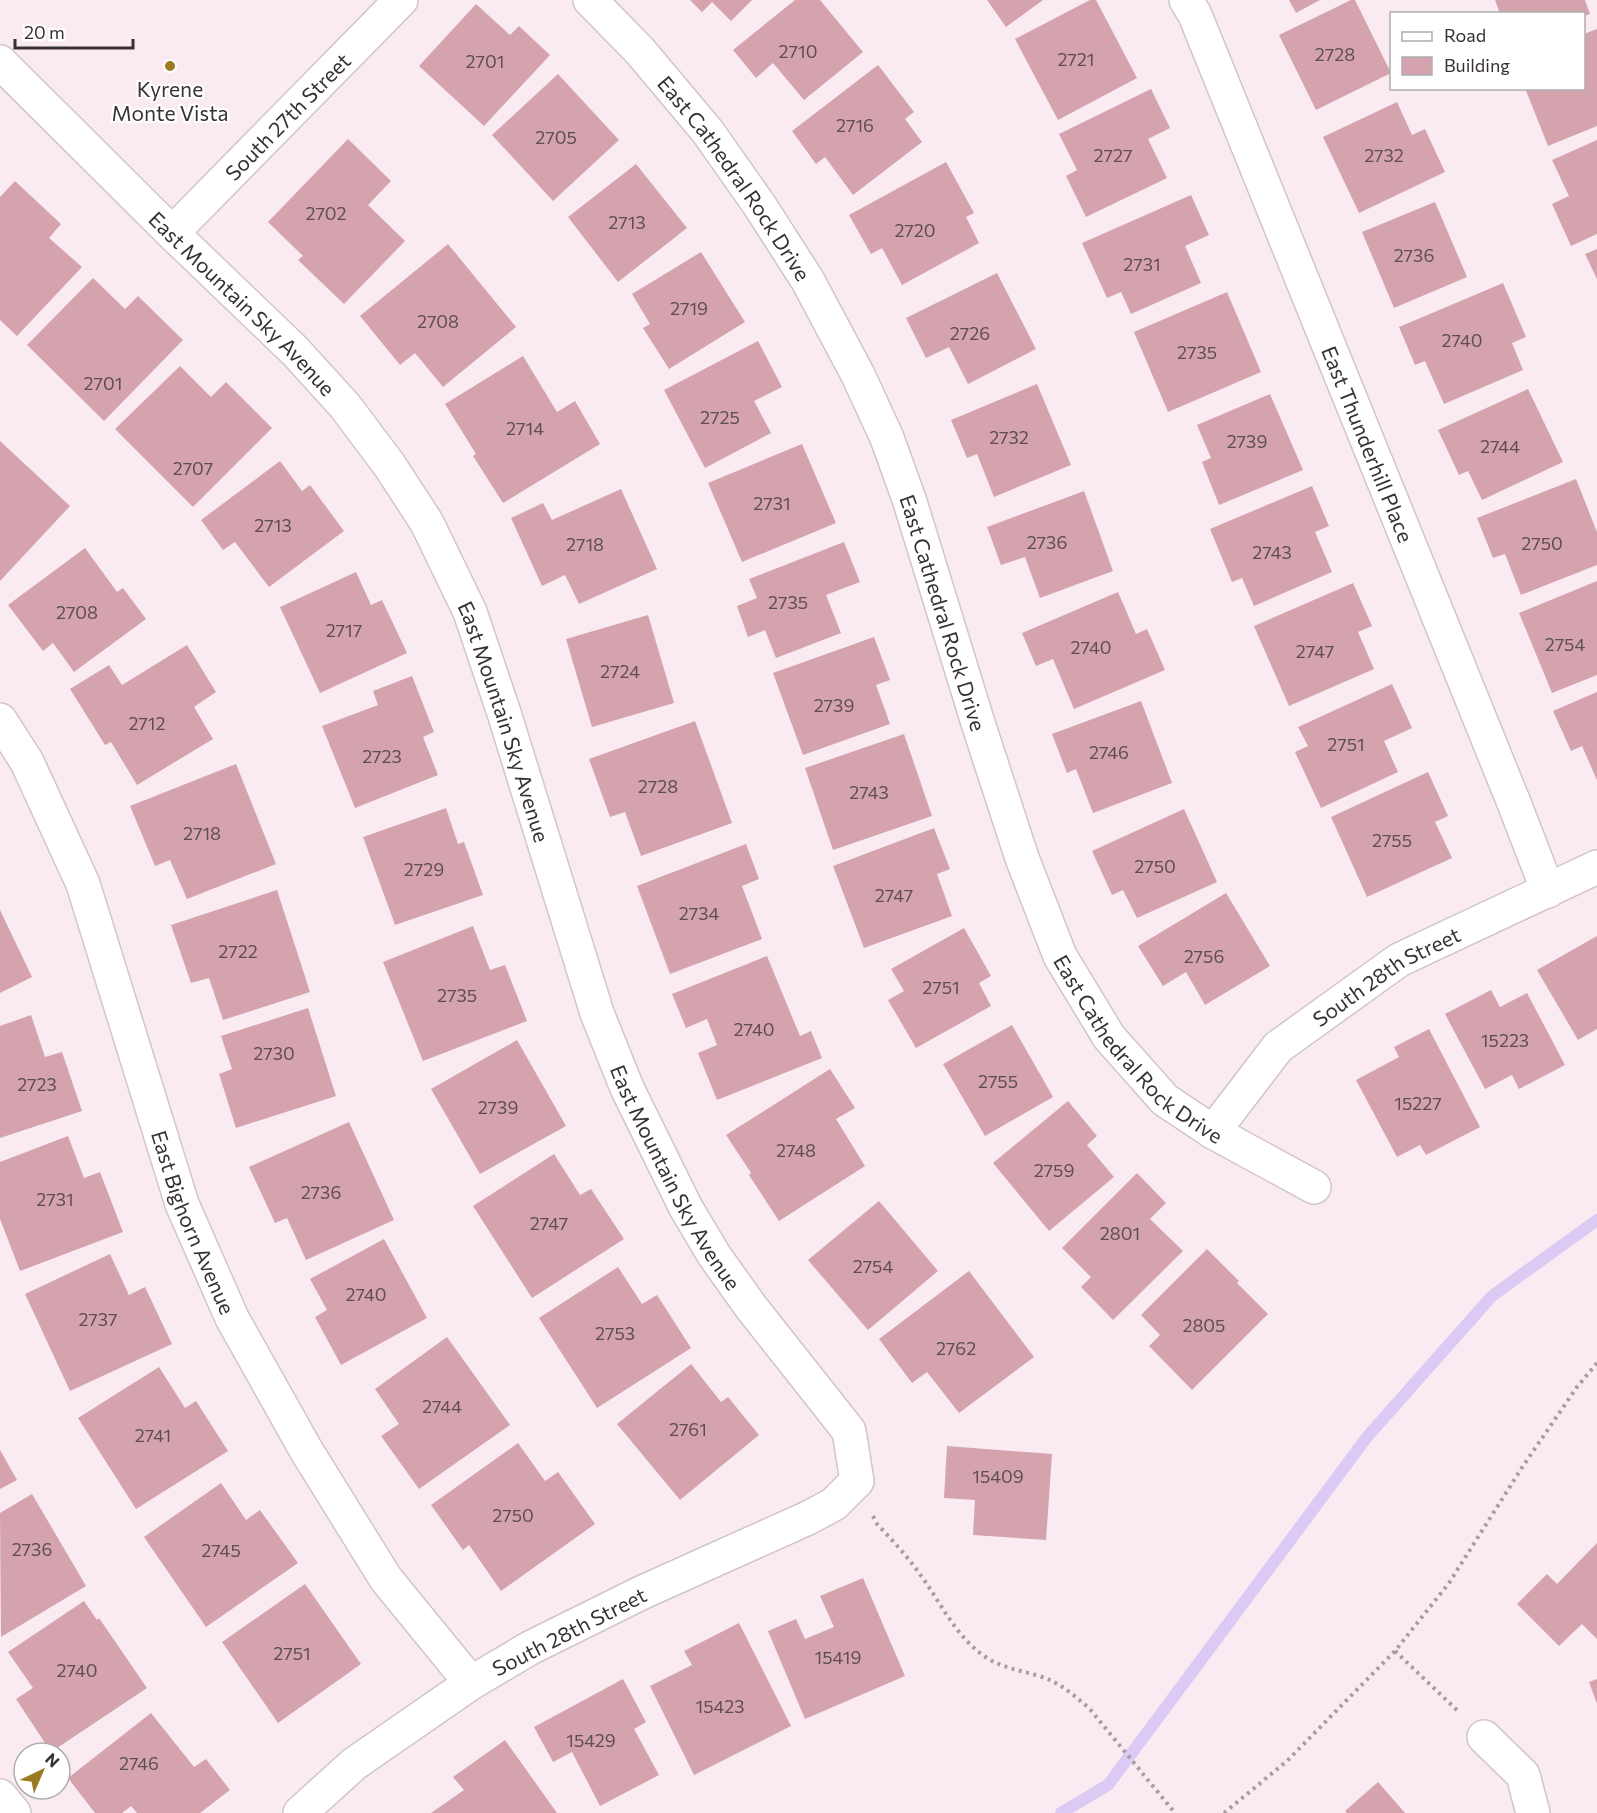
<svg xmlns="http://www.w3.org/2000/svg" width="1597" height="1813" viewBox="0 0 1597 1813" font-family="Commissioner,sans-serif">
<style>
.lines{fill:none;stroke-linecap:round;stroke-linejoin:round}
.stream{stroke:#dbcaf4;stroke-width:12}
.building{fill:#d5a3ae}
.street-casing{stroke:#d2c4cb;stroke-width:36}
.path{stroke:#a79ca2;stroke-width:4;stroke-dasharray:3 4.5;stroke-linecap:butt}
.street{stroke:#fff;stroke-width:33}
.poi-dot{fill:#9c7a24;stroke:#fff;stroke-width:2}
.labels{text-anchor:middle;dominant-baseline:central;stroke-width:4.5;stroke-linejoin:round;paint-order:stroke}
.number-label{font-size:18px;fill:#5e4e52}
.poi-label{font-size:21px;fill:#373134;stroke:#fff}
.street-label{font-size:21px;fill:#373134;stroke:#fff}
</style>
<rect width="100%" height="100%" fill="#faebf3"/>
<g class="lines">
<!-- stream -->
<path class="stream" d="M1061,1813L1108,1785L1367,1437L1492,1296L1597,1220"/>
</g>
<!-- building -->
<g class="building">
<path d="M690,0H752L731,21L712,2L702,12Z"/>
<path d="M795,0H820L863,52L804,100L773,63L756,78L733,50Z"/>
<path d="M987,0H1043L1006,27Z"/>
<path d="M1090,0H1096L1137,78L1058,120L1015,39Z"/>
<path d="M1289,0H1320L1296,13Z"/>
<path d="M1351,0H1355L1391,73L1316,110L1279,35Z"/>
<path d="M1495,0H1585L1590,14L1584,16V14H1500Z"/>
<path d="M476,4L510,35L519,26L550,55L484,126L419,66Z"/>
<path d="M1597,29V126L1548,146L1525,88H1584V34Z"/>
<path d="M878,65L914,112L905,119L922,142L853,195L825,157L816,164L792,131Z"/>
<path d="M558,74L619,140L553,201L492,135Z"/>
<path d="M1151,89L1170,128L1148,139L1167,178L1086,217L1066,176L1077,170L1059,134Z"/>
<path d="M1397,102L1412,135L1425,129L1445,172L1359,213L1323,137Z"/>
<path d="M348,139L391,181L368,205L405,241L344,304L298,260L303,256L268,222Z"/>
<path d="M1597,140V234L1571,246L1552,204L1569,196L1552,160Z"/>
<path d="M946,162L974,213L966,217L979,243L902,285L882,248L871,254L849,215Z"/>
<path d="M636,164L687,228L618,282L568,217Z"/>
<path d="M15,181L61,224L49,238L82,267L17,336L0,320V197Z"/>
<path d="M1191,195L1209,235L1185,246L1201,283L1131,314L1121,292L1107,298L1082,243Z"/>
<path d="M1435,202L1467,277L1394,308L1362,232Z"/>
<path d="M448,244L516,327L443,387L415,353L400,365L360,316Z"/>
<path d="M1597,249V279L1585,254Z"/>
<path d="M701,252L745,322L669,369L643,328L650,324L632,294Z"/>
<path d="M997,273L1036,349L968,384L949,347L926,358L906,318Z"/>
<path d="M93,278L125,309L138,296L183,340L104,421L27,345Z"/>
<path d="M1503,283L1526,337L1512,343L1523,370L1444,404L1425,361L1415,365L1399,327Z"/>
<path d="M1227,292L1261,372L1168,412L1134,332Z"/>
<path d="M758,341L782,387L754,401L771,433L705,468L664,390Z"/>
<path d="M523,356L557,412L575,401L600,444L503,503L473,456L476,454L445,404Z"/>
<path d="M180,366L211,397L226,382L272,428L193,507L115,429Z"/>
<path d="M1037,384L1071,465L994,497L977,454L967,458L951,420Z"/>
<path d="M1528,389L1563,462L1482,500L1468,471L1459,475L1438,430Z"/>
<path d="M1270,394L1303,470L1219,505L1202,462L1211,458L1197,425Z"/>
<path d="M0,441L70,506L0,581Z"/>
<path d="M802,444L836,523L742,562L708,483Z"/>
<path d="M280,461L302,491L310,485L344,531L269,587L235,542L223,550L201,520Z"/>
<path d="M1576,479L1597,532V565L1521,595L1505,554L1493,558L1477,518Z"/>
<path d="M1312,486L1329,526L1315,532L1332,572L1254,606L1242,578L1232,582L1210,529Z"/>
<path d="M621,489L657,569L579,604L565,575L542,586L511,518L543,503L552,520Z"/>
<path d="M1084,491L1113,571L1040,598L1025,557L1001,565L987,527Z"/>
<path d="M844,542L860,582L826,595L841,633L776,658L765,630L748,637L737,606L757,598L749,579Z"/>
<path d="M85,548L117,592L123,588L146,619L74,672L53,643L43,651L8,605Z"/>
<path d="M356,572L371,605L382,600L407,653L320,693L280,607Z"/>
<path d="M1597,581V675L1552,693L1519,613Z"/>
<path d="M1353,583L1372,626L1358,632L1374,669L1289,706L1254,626Z"/>
<path d="M1118,592L1136,634L1147,629L1165,670L1074,709L1053,659L1036,666L1022,633Z"/>
<path d="M648,615L674,703L592,727L566,639Z"/>
<path d="M874,637L890,680L876,685L890,724L803,755L773,673Z"/>
<path d="M187,645L216,692L194,707L213,739L137,785L111,742L105,745L70,689L109,665L122,685Z"/>
<path d="M412,676L434,732L423,737L438,775L355,808L322,726L378,705L373,691Z"/>
<path d="M1392,684L1412,728L1384,741L1398,772L1321,808L1295,752L1308,746L1298,727Z"/>
<path d="M1597,692V780L1582,746L1571,751L1553,711Z"/>
<path d="M1141,701L1172,783L1093,813L1076,769L1067,773L1052,734Z"/>
<path d="M695,721L732,823L641,856L625,812L610,817L589,759Z"/>
<path d="M904,734L932,816L833,850L805,768Z"/>
<path d="M236,764L276,864L187,899L170,860L155,866L130,806Z"/>
<path d="M1428,772L1448,816L1435,822L1452,858L1367,897L1331,817Z"/>
<path d="M446,808L458,844L464,842L483,895L395,925L363,837Z"/>
<path d="M1184,809L1217,882L1137,918L1123,890L1112,895L1092,851Z"/>
<path d="M934,828L950,869L937,874L952,916L864,948L833,866Z"/>
<path d="M746,844L759,879L742,886L762,939L670,974L637,886Z"/>
<path d="M277,890L310,992L223,1020L209,978L191,983L171,925Z"/>
<path d="M1226,893L1270,966L1205,1005L1186,972L1163,986L1138,946Z"/>
<path d="M0,910L32,977L0,993Z"/>
<path d="M473,926L490,970L505,965L527,1021L423,1061L383,962Z"/>
<path d="M964,928L991,976L979,983L991,1006L916,1048L888,1000L904,991L891,969Z"/>
<path d="M1597,936V1029L1578,1040L1537,970Z"/>
<path d="M767,956L800,1036L811,1031L822,1058L717,1100L698,1053L717,1045L707,1019L686,1028L672,994Z"/>
<path d="M1491,990L1500,1007L1527,993L1565,1065L1519,1089L1512,1075L1485,1089L1445,1014Z"/>
<path d="M308,1008L336,1096L236,1128L219,1074L232,1069L221,1036Z"/>
<path d="M31,1015L45,1057L62,1052L82,1111L0,1138V1026Z"/>
<path d="M1012,1025L1053,1097L985,1136L943,1064Z"/>
<path d="M1429,1029L1480,1127L1426,1155L1420,1145L1397,1157L1356,1080L1399,1057L1394,1047Z"/>
<path d="M517,1040L566,1126L480,1174L431,1089Z"/>
<path d="M830,1069L855,1108L836,1119L865,1166L779,1221L749,1175L751,1173L726,1135Z"/>
<path d="M1068,1101L1097,1136L1087,1145L1114,1177L1049,1231L993,1163Z"/>
<path d="M349,1122L394,1220L306,1260L287,1218L275,1223L249,1167Z"/>
<path d="M68,1136L84,1178L100,1172L123,1232L20,1271L0,1219V1162Z"/>
<path d="M554,1154L580,1195L591,1189L624,1239L532,1298L473,1206Z"/>
<path d="M1137,1173L1166,1203L1150,1219L1183,1251L1113,1320L1081,1287L1091,1277L1062,1248Z"/>
<path d="M879,1201L938,1271L868,1330L808,1260Z"/>
<path d="M384,1239L427,1318L341,1365L315,1317L327,1310L310,1279Z"/>
<path d="M1207,1249L1239,1281L1237,1283L1268,1314L1192,1390L1149,1346L1160,1335L1141,1315Z"/>
<path d="M110,1254L129,1295L145,1287L172,1344L70,1391L25,1294Z"/>
<path d="M618,1267L642,1304L657,1295L691,1348L597,1408L539,1318Z"/>
<path d="M969,1271L1034,1357L959,1413L927,1372L912,1383L879,1339Z"/>
<path d="M447,1337L510,1425L419,1489L381,1436L399,1424L375,1389Z"/>
<path d="M691,1364L721,1402L728,1397L759,1435L680,1500L617,1424Z"/>
<path d="M159,1367L185,1408L196,1401L228,1451L136,1509L78,1418Z"/>
<path d="M518,1443L545,1481L558,1472L595,1524L501,1591L469,1545L463,1550L431,1505Z"/>
<path d="M947,1446L1052,1454L1046,1540L973,1535L975,1500L944,1498Z"/>
<path d="M0,1450L17,1480L0,1489Z"/>
<path d="M221,1483L246,1520L260,1510L298,1563L206,1627L144,1537Z"/>
<path d="M32,1494L86,1586L1,1637L0,1513Z"/>
<path d="M1597,1543V1639L1582,1624L1559,1646L1517,1604L1547,1574L1557,1584Z"/>
<path d="M863,1578L905,1676L805,1719L768,1631L796,1619L805,1639L834,1627L820,1596Z"/>
<path d="M305,1584L361,1664L278,1723L222,1642Z"/>
<path d="M84,1601L97,1620L99,1618L147,1688L51,1752L16,1699L33,1688L8,1652Z"/>
<path d="M739,1623L791,1726L694,1775L650,1686L692,1665L684,1651Z"/>
<path d="M623,1679L646,1722L634,1729L659,1775L600,1806L572,1752L553,1762L534,1727Z"/>
<path d="M1597,1679V1704L1589,1682Z"/>
<path d="M151,1713L194,1767L206,1759L230,1790L200,1813H137L131,1806L122,1813H95L68,1778Z"/>
<path d="M505,1740L557,1813H431L464,1790L453,1777Z"/>
<path d="M1378,1782L1405,1813H1347L1345,1811Z"/>
</g>
<g class="lines">
<defs>
<g id="street">
<path id="s1" d="M590,0L640,51L708,132L760,206L808,281L858,375L887,438L910,502L978,723L1022,858L1060,956L1109,1037L1165,1100L1213,1132L1314,1187"/>
<path id="s2" d="M1186,0L1195,15L1514,803L1548,891"/>
<path id="s3" d="M0,62L172,233L295,351L345,406L390,466L427,523L470,612L504,713L597,1013L627,1088L686,1208L714,1255L751,1307L849,1431L857,1481L834,1504L808,1518L643,1592L530,1648L471,1683L354,1764L300,1813"/>
<path id="s4" d="M172,233L401,0"/>
<path id="s5" d="M0,720L27,762L83,884L182,1204L232,1318L306,1450L386,1579L471,1683"/>
<path id="s6" d="M1213,1132L1278,1047L1399,960L1597,867"/>
<path d="M1484,1737L1523,1775L1533,1813"/>
<path d="M0,1796L14,1813"/>
</g>
</defs>
<!-- street casing -->
<use href="#street" class="street-casing"/>
<!-- path -->
<g class="path">
<path d="M873,1516L877,1524C893,1541 909,1558 922,1577C942,1605 955,1635 984,1656C1001,1668 1020,1670 1039,1676C1060,1682 1073,1695 1089,1708L1175,1813"/>
<path d="M1395,1651L1460,1713"/>
<path d="M1224,1813L1287,1761L1395,1651L1449,1583L1523,1466L1577,1387L1597,1363"/>
</g>
<!-- street -->
<use href="#street" class="street"/>
</g>
<!-- markers -->
<circle class="poi-dot" cx="170" cy="66" r="6"/>
<g class="labels">
<!-- number labels -->
<g class="number-label">
<text x="798" y="51">2710</text>
<text x="1335" y="54">2728</text>
<text x="1076" y="59">2721</text>
<text x="485" y="61">2701</text>
<text x="855" y="125">2716</text>
<text x="556" y="137">2705</text>
<text x="1113" y="155">2727</text>
<text x="1384" y="155">2732</text>
<text x="326" y="213">2702</text>
<text x="627" y="222">2713</text>
<text x="915" y="230">2720</text>
<text x="1414" y="255">2736</text>
<text x="1142" y="264">2731</text>
<text x="689" y="308">2719</text>
<text x="438" y="321">2708</text>
<text x="970" y="333">2726</text>
<text x="1462" y="340">2740</text>
<text x="1197" y="352">2735</text>
<text x="103" y="383">2701</text>
<text x="720" y="417">2725</text>
<text x="525" y="428">2714</text>
<text x="1009" y="437">2732</text>
<text x="1247" y="441">2739</text>
<text x="1500" y="446">2744</text>
<text x="193" y="468">2707</text>
<text x="772" y="503">2731</text>
<text x="273" y="525">2713</text>
<text x="1047" y="542">2736</text>
<text x="1542" y="543">2750</text>
<text x="585" y="544">2718</text>
<text x="1272" y="552">2743</text>
<text x="788" y="602">2735</text>
<text x="77" y="612">2708</text>
<text x="344" y="630">2717</text>
<text x="1565" y="644">2754</text>
<text x="1091" y="647">2740</text>
<text x="1315" y="651">2747</text>
<text x="620" y="671">2724</text>
<text x="834" y="705">2739</text>
<text x="147" y="723">2712</text>
<text x="1346" y="744">2751</text>
<text x="1109" y="752">2746</text>
<text x="382" y="756">2723</text>
<text x="658" y="786">2728</text>
<text x="869" y="792">2743</text>
<text x="202" y="833">2718</text>
<text x="1392" y="840">2755</text>
<text x="1155" y="866">2750</text>
<text x="424" y="869">2729</text>
<text x="894" y="895">2747</text>
<text x="699" y="913">2734</text>
<text x="238" y="951">2722</text>
<text x="1204" y="956">2756</text>
<text x="941" y="987">2751</text>
<text x="457" y="995">2735</text>
<text x="754" y="1029">2740</text>
<text x="1505" y="1040">15223</text>
<text x="274" y="1053">2730</text>
<text x="998" y="1081">2755</text>
<text x="37" y="1084">2723</text>
<text x="1418" y="1103">15227</text>
<text x="498" y="1107">2739</text>
<text x="796" y="1150">2748</text>
<text x="1054" y="1170">2759</text>
<text x="321" y="1192">2736</text>
<text x="55" y="1199">2731</text>
<text x="549" y="1223">2747</text>
<text x="1120" y="1233">2801</text>
<text x="873" y="1266">2754</text>
<text x="366" y="1294">2740</text>
<text x="98" y="1319">2737</text>
<text x="1204" y="1325">2805</text>
<text x="615" y="1333">2753</text>
<text x="956" y="1348">2762</text>
<text x="442" y="1406">2744</text>
<text x="688" y="1429">2761</text>
<text x="153" y="1435">2741</text>
<text x="998" y="1476">15409</text>
<text x="513" y="1515">2750</text>
<text x="32" y="1549">2736</text>
<text x="221" y="1550">2745</text>
<text x="292" y="1653">2751</text>
<text x="838" y="1657">15419</text>
<text x="77" y="1670">2740</text>
<text x="720" y="1706">15423</text>
<text x="591" y="1740">15429</text>
<text x="139" y="1763">2746</text>
</g>
<!-- poi labels -->
<g class="poi-label">
<text x="170" y="88">Kyrene<tspan x="170" dy="24">Monte Vista</tspan></text>
</g>
<!-- street labels -->
<g class="street-label">
<text stroke="none"><textPath href="#s4" startOffset="164">South 27th Street</textPath></text>
<text stroke="none"><textPath href="#s1" startOffset="230">East Cathedral Rock Drive</textPath></text>
<text stroke="none"><textPath href="#s3" startOffset="342">East Mountain Sky Avenue</textPath></text>
<text stroke="none"><textPath href="#s2" startOffset="480">East Thunderhill Place</textPath></text>
<text stroke="none"><textPath href="#s1" startOffset="716">East Cathedral Rock Drive</textPath></text>
<text stroke="none"><textPath href="#s3" startOffset="844">East Mountain Sky Avenue</textPath></text>
<text stroke="none"><textPath href="#s6" startOffset="237">South 28th Street</textPath></text>
<text stroke="none"><textPath href="#s1" startOffset="1202">East Cathedral Rock Drive</textPath></text>
<text stroke="none"><textPath href="#s3" startOffset="1332">East Mountain Sky Avenue</textPath></text>
<text stroke="none"><textPath href="#s5" startOffset="540">East Bighorn Avenue</textPath></text>
<text transform="translate(569 1631) rotate(-27)">South 28th Street</text>
</g>
</g>
<!-- legend -->
<rect x="1390" y="12" width="195" height="78" fill="#ffffff" stroke="#afadae" stroke-width="1.5"/>
<rect x="1402" y="32" width="30" height="9" fill="#ffffff" stroke="#afadae" stroke-width="1.5"/>
<text x="1444" y="42" font-size="18" fill="#373134">Road</text>
<rect x="1402" y="57" width="30" height="18" fill="#d5a3ae" stroke="#afadae" stroke-width="1.5"/>
<text x="1444" y="72" font-size="18" fill="#373134">Building</text>
<!-- north arrow -->
<g transform="translate(42 1771) rotate(44)"><circle r="28" fill="#ffffff" stroke="#afadae" stroke-width="1.5"/>
<path d="M0-4.5L10 22L0 15L-10 22Z" fill="#9c7a24"/>
<text y="-9" font-size="16" font-weight="bold" text-anchor="middle" fill="#373134">N</text>
</g>
<!-- scale -->
<path d="M15 39v9h118v-9" fill="none" stroke="#373134" stroke-width="3"/>
<text x="24" y="39" font-size="18" fill="#373134" stroke="#ffffff" stroke-width="4.5" paint-order="stroke">20 m</text>
</svg>
